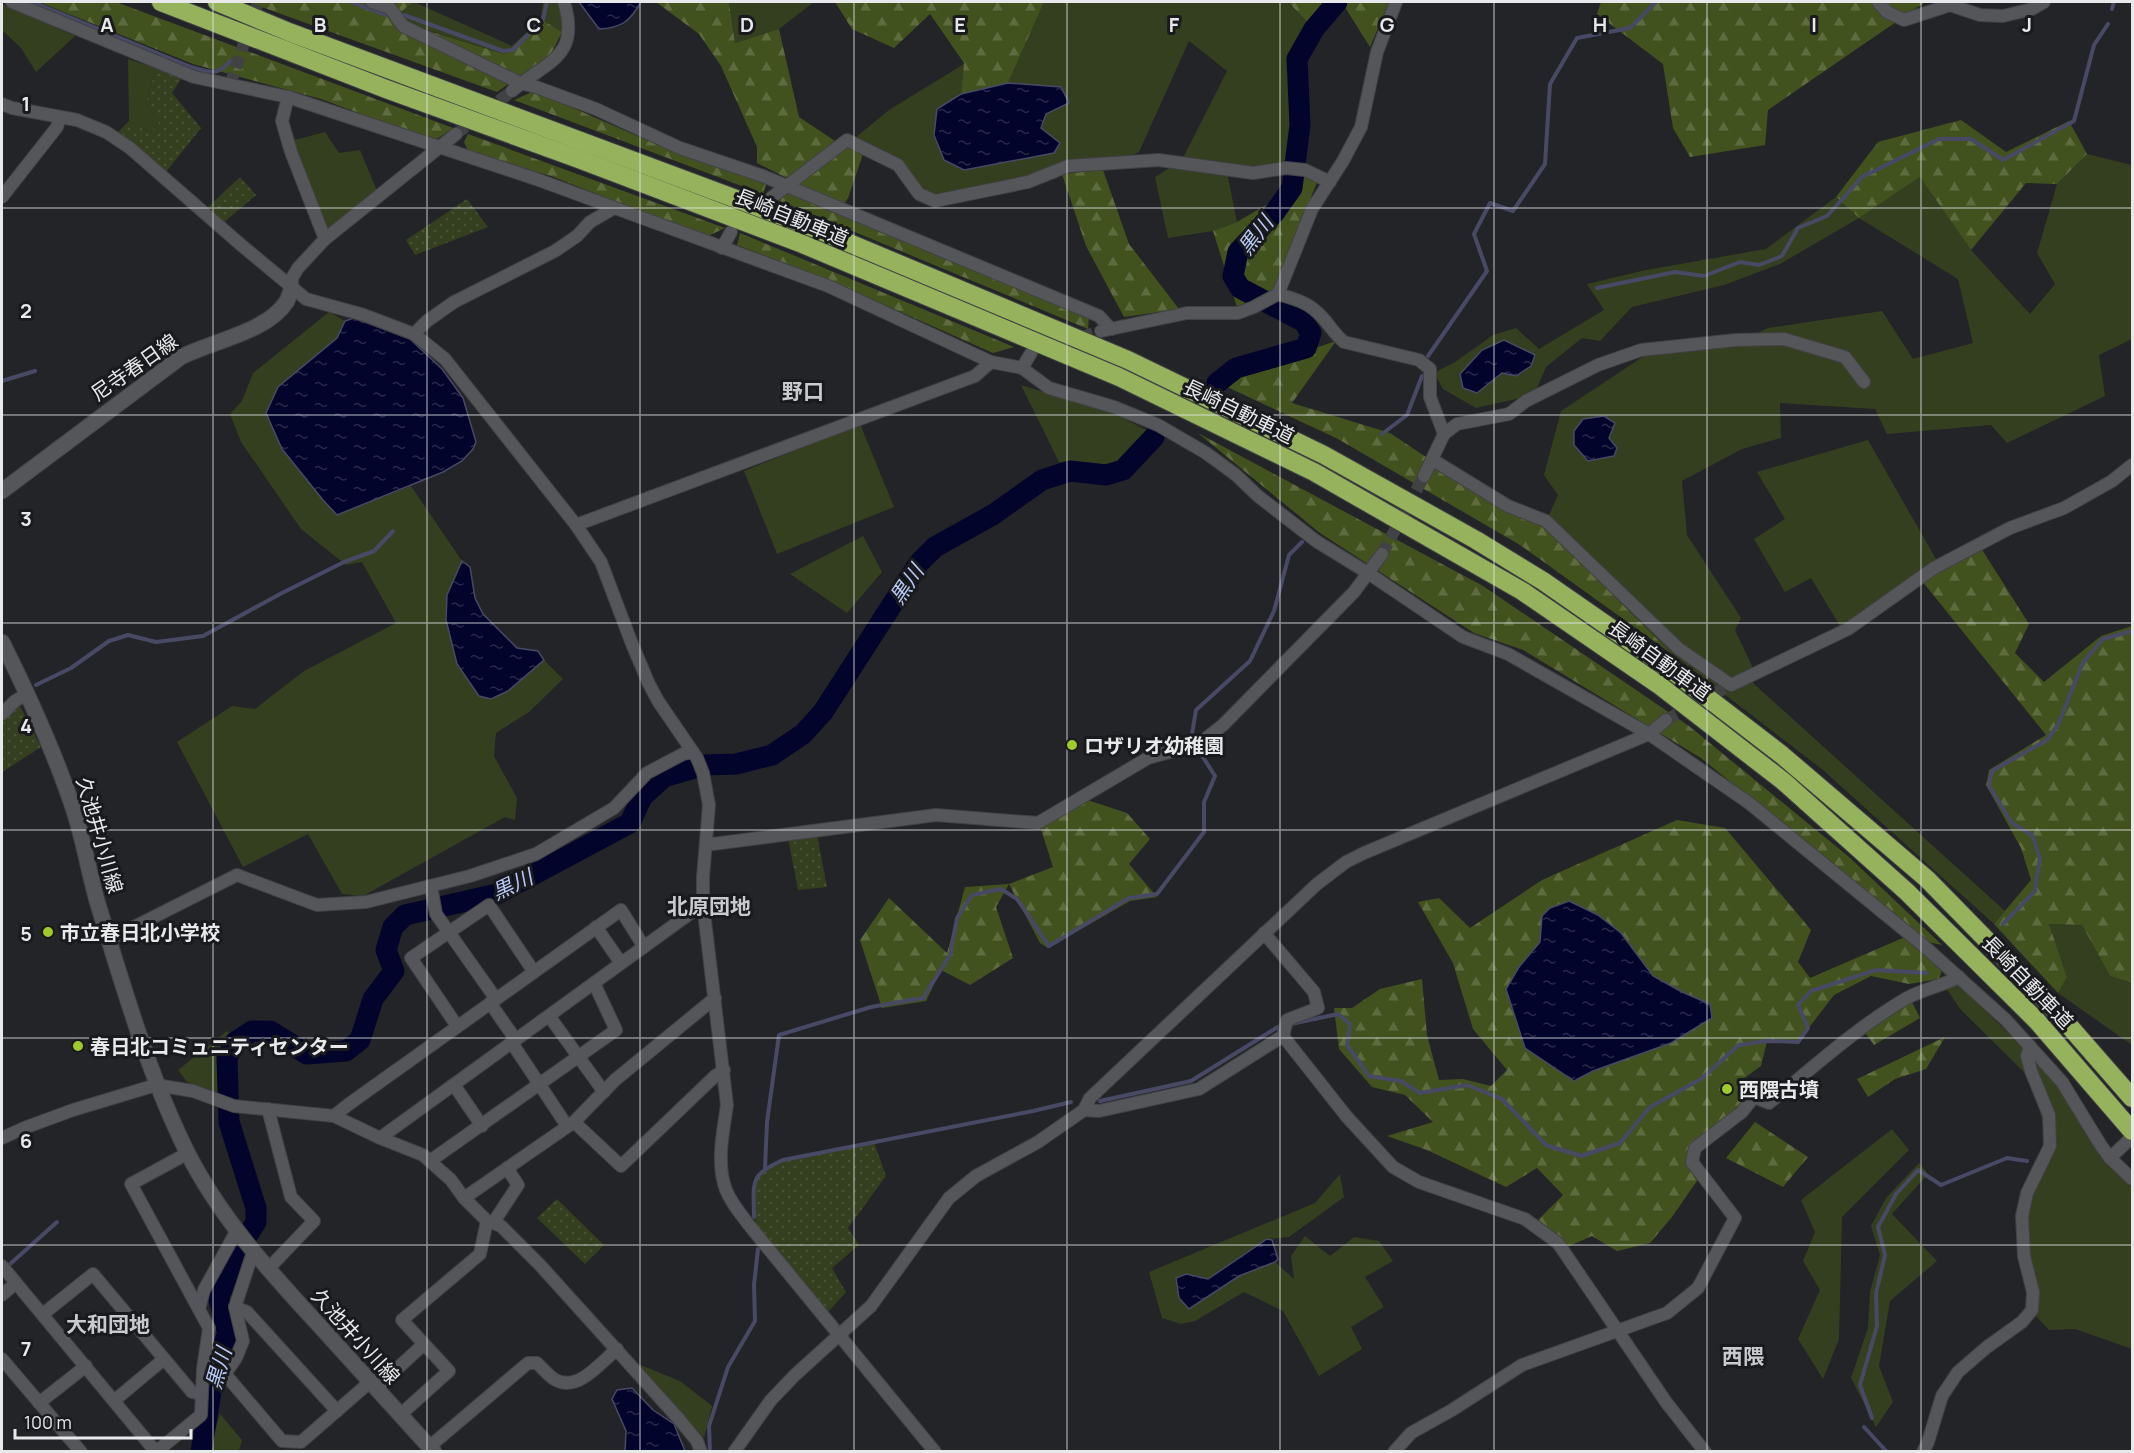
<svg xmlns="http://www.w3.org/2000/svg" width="2134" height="1453" viewBox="0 0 2134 1453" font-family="Manrope,'Noto Sans JP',sans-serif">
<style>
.grass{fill:#343f1f}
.forest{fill:url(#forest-firs);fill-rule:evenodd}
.park{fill:url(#park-dots)}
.water{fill:url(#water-ripples);stroke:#484965;stroke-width:1.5}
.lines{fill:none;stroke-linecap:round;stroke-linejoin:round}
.stream{stroke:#484965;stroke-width:4}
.river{stroke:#03042b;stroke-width:21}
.minor-tunnel{stroke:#414244;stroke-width:12;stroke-dasharray:12 6;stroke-linecap:butt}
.minor-casing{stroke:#414245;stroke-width:14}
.tertiary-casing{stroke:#414245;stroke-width:17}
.motorway-casing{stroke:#414245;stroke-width:20}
.minor{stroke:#55565a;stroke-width:12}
.tertiary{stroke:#55565a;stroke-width:15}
.motorway{stroke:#96b25d;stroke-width:18}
.grid{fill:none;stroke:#e8e9eb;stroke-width:1.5;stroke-opacity:0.55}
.poi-dot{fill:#9fca2d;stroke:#191a1d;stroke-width:2}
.labels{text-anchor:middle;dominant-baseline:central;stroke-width:6;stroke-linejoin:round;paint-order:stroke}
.street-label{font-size:20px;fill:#e8e9eb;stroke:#191a1d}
.poi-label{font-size:20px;font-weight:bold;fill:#e8e9eb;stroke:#191a1d;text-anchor:start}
.water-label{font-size:21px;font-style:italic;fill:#b9c9f5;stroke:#191a1d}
.neighbourhood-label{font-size:21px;font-weight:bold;fill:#c8cace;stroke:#191a1d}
.grid-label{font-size:20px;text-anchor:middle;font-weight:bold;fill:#e8e9eb;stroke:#191a1d;stroke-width:6;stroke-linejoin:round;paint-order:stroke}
</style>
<defs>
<pattern id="forest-firs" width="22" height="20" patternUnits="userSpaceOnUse" patternTransform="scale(1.5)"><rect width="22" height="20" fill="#42521e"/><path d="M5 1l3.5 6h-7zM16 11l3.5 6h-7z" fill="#5d6b3f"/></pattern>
<pattern id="park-dots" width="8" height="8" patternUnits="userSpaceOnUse" patternTransform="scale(1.5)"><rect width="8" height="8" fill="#343f1f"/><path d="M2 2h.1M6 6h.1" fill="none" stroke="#485235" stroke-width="1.8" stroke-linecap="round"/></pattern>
<pattern id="water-ripples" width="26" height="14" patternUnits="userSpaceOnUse" patternTransform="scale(1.5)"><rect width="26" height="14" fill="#03042b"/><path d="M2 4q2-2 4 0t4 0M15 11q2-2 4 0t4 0" fill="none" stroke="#28294a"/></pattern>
</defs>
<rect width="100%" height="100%" fill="#232427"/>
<!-- grass -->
<g class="grass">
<path d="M412,2H414L512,46L504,54L392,19Z"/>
<path d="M543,2H558L561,9L562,32L541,19Z"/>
<path d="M729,2H814L779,29L735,43Z"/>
<path d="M1044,2H1287L1310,25L1295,55L1287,164L1226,167L1237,222L1213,231L1168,238L1155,177L1182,160L1227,71L1189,41L1139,152L1103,170L1062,173L928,199L899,160L844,147L889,110L964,64L961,94L937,109L1060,143L1041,129L1046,114L1061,87L1008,83Z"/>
<path d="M2,4L75,36L36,72L21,48L2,30Z"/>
<path d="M128,59L156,68L146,103L159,123L150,133L129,121Z"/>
<path d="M325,132L339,153L360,150L377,191L326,230L291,141Z"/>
<path d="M2087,154L2132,165V339L2099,355L2105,396L2007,443L1991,425L1887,434L1875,409L1780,403L1781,438L1742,449L1682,481L1687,535L1741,618L1735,630L1752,666L1753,683L2005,911L1994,924L1823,770L1672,654L1544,526L1558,495L1544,475L1561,411L1644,356L1734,345L1768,328L1882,311L1913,359L1973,343L1958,279L1859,218L1780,264L1724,285L1632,307L1600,341L1582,338L1546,367L1534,395L1476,408L1443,389L1434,373L1455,362L1493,335L1516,328L1539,349L1604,310L1587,284L1646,270L1766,249L1836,197L1859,218L1920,177L1971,250L2030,314L2055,284L2037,253L2057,184Z"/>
<path d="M329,312L345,321L337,338L278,387L282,449L323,500L337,515L411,486L462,561L447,595L508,691L544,660L563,679L529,712L496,733L494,756L517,798L515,820L505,817L363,896L342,894L308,834L243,867L177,742L232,706L255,709L304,671L396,623L362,562L346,565L301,529L241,442L230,414L242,401L253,373Z"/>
<path d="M1021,385L1115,414L1150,432L1111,467L1059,462Z"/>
<path d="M860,424L894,507L777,554L744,471Z"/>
<path d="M1868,440L1941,568L1842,629L1811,578L1785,592L1754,539L1785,519L1757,472Z"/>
<path d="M863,536L882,572L847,613L790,574Z"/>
<path d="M2049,924L2082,925L2110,976L2132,983V1045L2058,993L2067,977Z"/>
<path d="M1959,984L2049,1074L2108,1162L2132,1188V1349L2075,1329L2049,1330L2034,1314L2027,1253L2029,1196L2046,1146L2042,1120L2032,1080L1961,1010L1946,988Z"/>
<path d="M227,1031L235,1037L220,1056V1097L187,1082L178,1070Z"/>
<path d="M1892,1129L1909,1150L1842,1217L1839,1339L1823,1379L1798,1339L1820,1290L1803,1261L1815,1232L1801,1200Z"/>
<path d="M1919,1163L1928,1174L1892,1214L1937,1261L1890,1301L1879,1366L1893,1402L1876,1427L1851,1378L1868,1328L1870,1292L1880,1255L1871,1226L1886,1198Z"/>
<path d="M1340,1174L1344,1197L1289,1237L1267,1239L1208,1279L1186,1274L1189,1309L1239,1276L1275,1262L1294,1279L1291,1256L1305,1236L1330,1256L1354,1237L1379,1241L1393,1261L1365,1277L1384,1307L1351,1327L1362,1349L1319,1376L1283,1311L1244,1292L1195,1321L1181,1324L1162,1318L1149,1272L1315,1203Z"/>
<path d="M638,1364L680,1381L712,1406L704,1438Z"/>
<path d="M220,1414L242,1440L239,1451H209Z"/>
</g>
<!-- forest -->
<g class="forest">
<path d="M39,2H116L453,128L434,141L321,99L193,64Z"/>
<path d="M248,2H412L393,20L504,54L541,19L562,32L551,54L497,92Z"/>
<path d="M656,2H729L735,43L779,29L799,117L844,147L864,151L848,198L842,206L757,163V147L721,66L699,34Z"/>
<path d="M835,2H1044L1008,83L961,94L964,63L930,14L894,48L852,29Z"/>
<path d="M1288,2H1287H1389L1370,47L1343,4L1310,25Z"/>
<path d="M1601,2H1925L1768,110L1765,145L1690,157L1673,128L1663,64L1597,14Z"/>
<path d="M534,91L681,155L767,181L763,194L514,100Z"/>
<path d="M1961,120L2006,152L2069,121L2087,154L2057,184L2026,183L1971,250L1920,177L1859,218L1836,197L1878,142Z"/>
<path d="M468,134L725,228L706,237L551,176L469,153L464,142Z"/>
<path d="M1103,170L1129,244L1179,309L1124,317L1086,246L1062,174Z"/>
<path d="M1300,171L1318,180L1273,290L1237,307L1213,231L1237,222L1278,198Z"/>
<path d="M790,192L1089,317L1088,329L778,200Z"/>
<path d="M740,233L1014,347L993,353L831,281L737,245Z"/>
<path d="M1336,341L1292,403L1390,433L1501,507L1544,526L1672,654L1520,545L1338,439L1225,386L1245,372Z"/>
<path d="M1198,433L1483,586L1689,726L1849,857L1942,945L1928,942L1701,758L1523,650L1474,633L1320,533Z"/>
<path d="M1981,548L2029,624L2015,653L2044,682L2101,636L2132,626V983L2110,976L2082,925L2049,924L2067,977L2058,993L1994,924L2031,880L2021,848L1986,785L1989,770L2046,735L1922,581Z"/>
<path d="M1084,799L1127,813L1150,839L1129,864L1157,897L1130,901L1048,948L1040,943L1009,884L996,907L1013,958L970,985L941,970L926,1001L882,1008L860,940L889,898L947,953L965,887L1009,884L1053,867L1040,826Z"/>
<path d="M1677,820L1725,828L1811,930L1798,962L1810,978L1905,937L1942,970L1939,979L1909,984L1871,976L1834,995L1798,1042L1767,1041L1761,1066L1743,1079L1751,1094L1738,1110L1694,1146L1699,1178L1672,1217L1650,1243L1617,1251L1592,1236L1567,1247L1537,1221L1563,1195L1537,1168L1506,1187L1427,1150L1387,1136L1433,1122L1405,1095L1372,1087L1339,1049L1334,1008H1352L1380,989L1422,979L1427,1035L1439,1080L1463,1079L1491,1086L1507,1070L1473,1029L1453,963L1418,902L1439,898L1470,928L1542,880ZM1621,933L1653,976L1682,992L1709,1004L1574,1081L1519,967L1540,942Z"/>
<path d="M1910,998L1920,1018L1874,1045L1863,1030Z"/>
<path d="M1945,1037L1926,1069L1895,1079L1868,1097L1857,1079Z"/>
<path d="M1755,1122L1808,1157L1783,1187L1726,1158Z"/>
</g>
<!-- park -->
<g class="park">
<path d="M156,68L181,79L172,93L201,128L166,172L118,132L129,121L150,133L159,123L146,103Z"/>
<path d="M240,177L256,195L223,223L208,207Z"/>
<path d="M467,199L488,227L415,255L406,240Z"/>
<path d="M19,704L41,747L2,772V720Z"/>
<path d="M817,835L827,887L798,890L788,838Z"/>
<path d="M874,1142L886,1176L848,1228L859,1245L832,1268L846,1292L828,1312L758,1226L754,1217V1182L765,1168L783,1160Z"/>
<path d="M557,1199L604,1245L585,1264L537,1218Z"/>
</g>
<!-- water -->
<g class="water">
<path d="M579,2H641C630,21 622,28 599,29Z"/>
<path d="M1008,83L1061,87L1069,103L1046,114L1041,128L1060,143L1054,153L964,170L944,160L934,135L937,109L961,94Z"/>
<path d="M354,318L410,339L442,369L463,398L476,442L473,449L462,461L443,472L337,515L323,500L282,449L266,413L278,387L337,338L345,321Z"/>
<path d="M1504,340L1535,355L1531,366L1516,376L1502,373L1477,393L1463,388L1460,374L1482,350Z"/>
<path d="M1604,416L1615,423L1609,438L1617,448L1614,456L1588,461L1574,445V431L1583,419Z"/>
<path d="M462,561L470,567L475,598L483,614L517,648L538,651L544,660L508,691L491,699L479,696L457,664L446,620L447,595Z"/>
<path d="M1569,901L1598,915L1621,933L1653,976L1682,992L1710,1004L1712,1018L1671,1043L1593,1071L1574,1081L1525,1048L1506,989L1519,967L1540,942L1542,916L1550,908Z"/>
<path d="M1267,1239L1272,1240L1278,1259L1275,1262L1239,1276L1189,1309L1179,1298L1176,1278L1186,1274L1208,1279Z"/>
<path d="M632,1388L653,1410L674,1424L685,1451H625L626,1431L612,1399L617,1390Z"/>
</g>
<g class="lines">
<!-- stream -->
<g class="stream">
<path d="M33,2L191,67C209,72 217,77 230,61"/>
<path d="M351,2L391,17"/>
<path d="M2112,9L2114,2"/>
<path d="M404,15L503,51L513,50L543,19L547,2"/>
<path d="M1597,288L1675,272L1704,276L1740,262L1759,265L1782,256L1798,228L1827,216L1862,177L1939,139H1971L2003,160L2074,121L2094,45L2108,24"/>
<path d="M1428,356L1487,271L1474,234L1490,203L1513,211L1545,164L1550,84L1577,38L1630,28L1656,2"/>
<path d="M2,381L35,371"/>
<path d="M1382,434L1407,415L1422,376"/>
<path d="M36,685L71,668L109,641L128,635L156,642L203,636L282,593L344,562L374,551L393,531"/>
<path d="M1191,740L1196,710L1250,661L1274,611L1289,555L1302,542"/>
<path d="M2003,924L2035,891L2040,858L2032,835L2012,823L1989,786L1992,771L2047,740L2058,725L2083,662L2103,639L2132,631"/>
<path d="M1291,1024L1338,1014L1350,1024L1347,1045L1369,1076L1401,1081L1420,1093L1467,1085L1502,1099L1546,1145L1581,1156L1620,1143L1650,1107L1701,1079L1739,1045L1767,1041L1798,1042L1808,1028L1798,1005L1811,991L1876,970L1927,973"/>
<path d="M1100,1101L1191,1081L1278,1027"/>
<path d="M765,1168L767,1122L779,1035L871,1007L923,998L950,955L957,918L972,895L1001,889L1017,899L1049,946L1129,898L1157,894L1204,832V802L1215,776L1201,754"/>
<path d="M754,1217C754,1183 748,1175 783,1160L1033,1111L1071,1102"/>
<path d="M5,1265H9L57,1222"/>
<path d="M1872,1418L1860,1385L1877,1326L1876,1293L1885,1255L1878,1227L1896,1194L1918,1170L1941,1185L2007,1158L2027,1161"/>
<path d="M1864,1427L1887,1452"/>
<path d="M710,1452L709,1426L728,1367L755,1321L754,1285L758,1249"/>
</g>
<!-- river -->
<g class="river">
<path d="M1217,383L1236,368L1306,348L1311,333L1304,322L1240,288L1233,276L1238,252L1275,212L1292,188L1300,125L1297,59L1314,29L1337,2"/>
<path d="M201,1452L216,1362L228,1334L218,1295L232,1277L237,1252L256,1222V1208L229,1122L227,1058L235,1042L252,1031H270L307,1054L346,1051L360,1040L373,999L394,971L386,950L393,927L405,915L497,894L630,823L642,797L664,777L705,765L736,764L772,755L803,734L823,712L919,563L935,547L994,514L1042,480L1070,471L1106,475L1123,470L1154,437"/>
</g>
<!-- minor-tunnel -->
<g class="minor-tunnel">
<path d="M230,85L258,2"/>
<path d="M456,134L512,91"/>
<path d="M1047,348L1101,331"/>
<path d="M1382,554L1424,476"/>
<path d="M1666,720L1731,685"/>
</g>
<defs>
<g id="minor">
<path d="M12,2L194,77L288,97L536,179L828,286L991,362L1022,368L1049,388L1114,407L1158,425L1206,453L1236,475L1258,496L1316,541L1368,573L1463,637L1508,654L1649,734L1749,803L1924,946L2006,1020L2062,1082L2100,1144L2110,1158L2132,1179"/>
<path d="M372,2L390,8L403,26L520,83L536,87L596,109L680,148L763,176L1099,316L1111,329"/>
<path d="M1878,2L1887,12L1904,20L1950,5L1980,15L2003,16L2032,9L2044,2"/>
<path d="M512,91C546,61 581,58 564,2"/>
<path d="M288,97L282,121L291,152L325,239"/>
<path d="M2,104L12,108L77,120L106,132L130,148L240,244L306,299L364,315L414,334L445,359L576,525L601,562L632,644L649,684L658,701L697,758L703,773L709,805L703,877V904L727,1105C723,1132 716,1164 726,1190C732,1205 743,1217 753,1230L935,1452"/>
<path d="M2,197L57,127L60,117"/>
<path d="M771,198L847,140L898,165L919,194L935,201L1028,182L1068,166L1159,160L1253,173L1286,168L1305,170L1330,182"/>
<path d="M722,248L731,232"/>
<path d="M292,288V278L298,268L325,239L456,134"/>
<path d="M1278,294C1292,298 1307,302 1318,313C1328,322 1333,333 1344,342L1419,360L1430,369V397L1444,434"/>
<path d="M1101,331L1187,313H1238L1254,307L1278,294L1312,209L1343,161L1361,127L1377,52L1396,2"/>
<path d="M414,334L427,321L454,302L555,251L577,236L590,222L614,208"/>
<path d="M1022,368L1031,353"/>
<path d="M1433,460L1508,506L1546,521L1679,649L1731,685L1848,629L1934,568L2010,528L2064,508L2112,481L2132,465"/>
<path d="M1424,476L1444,434L1457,424L1509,414L1526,401L1598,365L1641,350L1736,340L1784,339L1845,357L1864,382"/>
<path d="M576,525L975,376L991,362"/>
<path d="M2,714L15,701L28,693"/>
<path d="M707,843L713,844L936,815L1038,823L1148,758L1199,744L1223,725L1354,592L1382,554"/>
<path d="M431,886L436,914L496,999"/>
<path d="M596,927L621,963"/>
<path d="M110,939L237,875L317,905L366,902L470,876L536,854L614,808L647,773L683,754L693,752"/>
<path d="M490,1003L516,1040"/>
<path d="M549,1016L604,1092"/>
<path d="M457,1026L411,958L489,905L534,972"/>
<path d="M1283,1036L1347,1117L1393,1167L1419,1182L1525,1219L1558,1243L1666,1402L1705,1452"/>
<path d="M512,1043L567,1126"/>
<path d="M454,1085L482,1126"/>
<path d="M1084,1110L1099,1111L1199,1089L1283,1036L1287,1020L1318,1008L1314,992L1264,933"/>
<path d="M334,1116L349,1104L621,910L644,947"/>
<path d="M574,1122L615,1080L715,998"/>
<path d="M2,1138L24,1128L73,1110L156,1085L193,1091L234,1106L334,1116L380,1138L423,1155L451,1180L464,1198L487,1221L501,1226L540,1265L678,1418L697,1441L701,1452"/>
<path d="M380,1138L703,904"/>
<path d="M2110,1158L2132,1137"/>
<path d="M430,1161L616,1030L594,983"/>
<path d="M464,1198L574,1122L621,1166L715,1076L724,1070"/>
<path d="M493,1223L518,1185L507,1168"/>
<path d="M253,1252L235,1307L243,1341L236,1358L225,1374L282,1441L301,1442L370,1382"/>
<path d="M2,1266L156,1452"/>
<path d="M268,1269L314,1221L291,1197L268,1109"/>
<path d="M2,1295L16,1283"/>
<path d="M235,1307L247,1312L337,1411"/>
<path d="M199,1309L204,1290L236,1232"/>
<path d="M43,1314L93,1274L192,1392L201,1394"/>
<path d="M2,1359L81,1452"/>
<path d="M376,1388L424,1344"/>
<path d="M115,1400L164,1359"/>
<path d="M39,1403L86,1366"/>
<path d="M400,1415L449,1371L402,1320L480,1254L487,1221"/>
<path d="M429,1447L528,1363H537C542,1368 548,1375 554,1379C577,1394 601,1362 617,1349"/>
<path d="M156,1452L201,1415L203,1369L209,1328L131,1184L188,1153"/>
<path d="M734,1452L771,1400L795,1375L871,1306L949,1198L976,1176L1038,1142L1084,1110L1090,1098L1317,884L1346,862L1364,853L1649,734L1666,720"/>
<path d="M1394,1452L1411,1433L1452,1410L1522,1365L1667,1313L1698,1288L1735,1218L1692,1162L1695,1148L1742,1112L1754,1097L1769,1103C1814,1067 1857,1027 1907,998C1923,989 1942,986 1959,977"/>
<path d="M1923,1452L1928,1442L1942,1396L1958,1372L1987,1347L2022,1322L2032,1310L2033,1292L2024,1256L2022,1216L2027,1193L2050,1146L2049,1115L2031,1071L2027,1056L2030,1046"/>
</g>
<g id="tertiary">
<path d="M2,491L181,357C212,341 268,332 287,301C289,297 290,292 292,288"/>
<path d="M2,642C30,698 56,755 75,814C84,843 89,872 97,901C123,986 148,1073 187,1152C220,1217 268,1270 317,1323C356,1366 395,1409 434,1452"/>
</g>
<g id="motorway">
<path d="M161,2L386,89L576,158L800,243L1119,377L1314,472L1522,591L1659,685L1783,781L1907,892L2037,1021L2132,1131"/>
<path d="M217,2L289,32L811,227L1128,360L1324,455L1476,540L1543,581L1674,672L1782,755L1927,879L2057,1012L2132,1098"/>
</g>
</defs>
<!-- minor casing -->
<use href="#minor" class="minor-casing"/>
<!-- tertiary casing -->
<use href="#tertiary" class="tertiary-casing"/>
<!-- motorway casing -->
<use href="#motorway" class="motorway-casing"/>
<!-- minor -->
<use href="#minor" class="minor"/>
<!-- tertiary -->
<use href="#tertiary" class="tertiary"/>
<!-- motorway -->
<use href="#motorway" class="motorway"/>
</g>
<!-- grid -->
<path class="grid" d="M213,2V1452M427,2V1452M640,2V1452M854,2V1452M1067,2V1452M1280,2V1452M1494,2V1452M1707,2V1452M1921,2V1452M2,208H2132M2,415H2132M2,623H2132M2,830H2132M2,1038H2132M2,1245H2132"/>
<!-- markers -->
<g class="poi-dot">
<circle cx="1072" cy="745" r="6"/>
<circle cx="48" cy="932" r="6"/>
<circle cx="78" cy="1046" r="6"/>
<circle cx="1727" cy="1089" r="6"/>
</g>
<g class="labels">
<!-- street labels -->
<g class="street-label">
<text transform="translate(792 217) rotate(22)">長崎自動車道</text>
<text transform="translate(134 367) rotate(-35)">尼寺春日線</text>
<text transform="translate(1239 411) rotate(26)">長崎自動車道</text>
<text transform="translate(1660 660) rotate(36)">長崎自動車道</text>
<text transform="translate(100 835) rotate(74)">久池井小川線</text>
<text transform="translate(2028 982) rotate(46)">長崎自動車道</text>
<text transform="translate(356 1336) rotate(48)">久池井小川線</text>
</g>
<!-- poi labels -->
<g class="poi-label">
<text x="1084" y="745">ロザリオ幼稚園</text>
<text x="60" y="932">市立春日北小学校</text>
<text x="90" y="1046">春日北コミュニティセンター</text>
<text x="1739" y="1089">西隈古墳</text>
</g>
<!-- water labels -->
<g class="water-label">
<text transform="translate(1255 235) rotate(-53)">黒川</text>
<text transform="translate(906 584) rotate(-56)">黒川</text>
<text transform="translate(512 884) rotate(-25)">黒川</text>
<text transform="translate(218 1368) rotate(-74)">黒川</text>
</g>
<!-- neighbourhood labels -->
<g class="neighbourhood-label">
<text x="803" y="391">野口</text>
<text x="709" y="906">北原団地</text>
<text x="108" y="1324">大和団地</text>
<text x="1743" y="1356">西隈</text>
</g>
</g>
<g class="grid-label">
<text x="107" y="32">A</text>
<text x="320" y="32">B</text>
<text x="534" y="32">C</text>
<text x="747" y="32">D</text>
<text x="960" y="32">E</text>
<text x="1174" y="32">F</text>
<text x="1387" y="32">G</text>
<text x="1600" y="32">H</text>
<text x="1814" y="32">I</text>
<text x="2027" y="32">J</text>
<text x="26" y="111">1</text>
<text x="26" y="318">2</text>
<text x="26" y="526">3</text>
<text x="26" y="733">4</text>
<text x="26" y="941">5</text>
<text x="26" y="1148">6</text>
<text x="26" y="1356">7</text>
</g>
<!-- border -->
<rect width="2134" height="1453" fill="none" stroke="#e8e9eb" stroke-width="6"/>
<!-- scale -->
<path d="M15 1429v9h176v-9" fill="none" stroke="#e8e9eb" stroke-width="3"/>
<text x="24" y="1429" font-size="18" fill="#e8e9eb" stroke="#191a1d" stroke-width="4.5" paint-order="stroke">100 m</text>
</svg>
